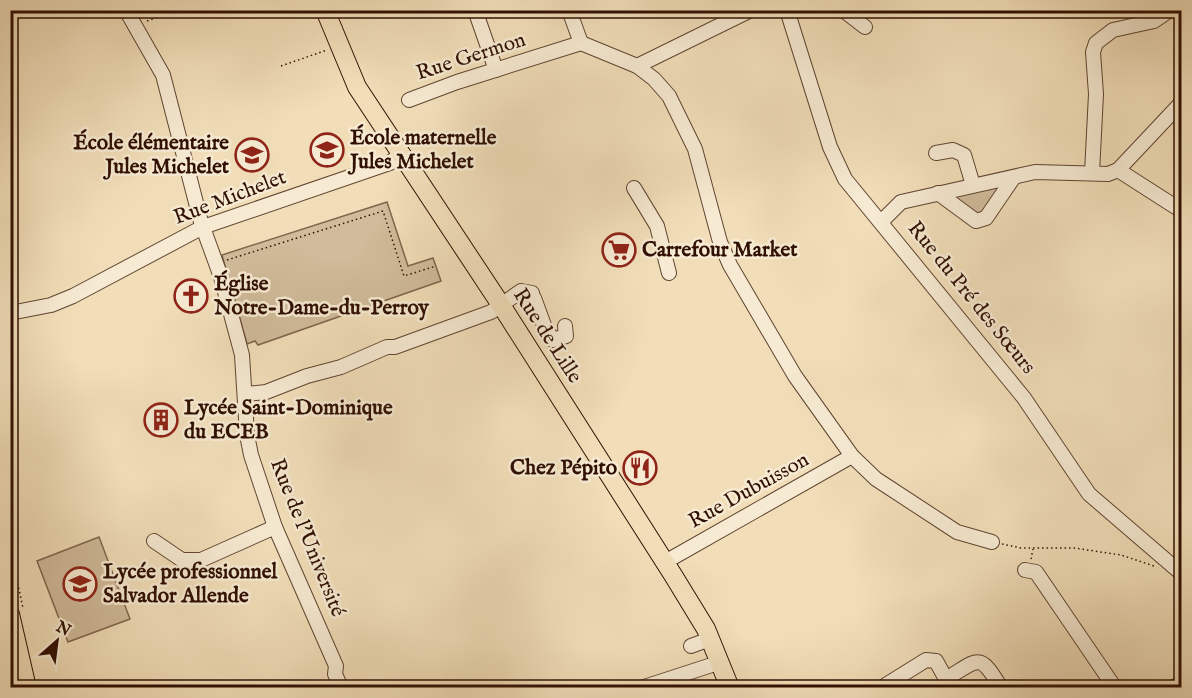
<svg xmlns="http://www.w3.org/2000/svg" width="1192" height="698" viewBox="0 0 1192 698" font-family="'IM FELL English',serif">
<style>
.green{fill:#d0bb9a;stroke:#80664e;stroke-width:1.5}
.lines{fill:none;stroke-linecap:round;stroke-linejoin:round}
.minor-casing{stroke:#604430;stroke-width:16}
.major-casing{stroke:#301003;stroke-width:20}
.path{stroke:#301003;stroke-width:1.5;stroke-dasharray:1.5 3;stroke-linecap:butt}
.minor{stroke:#f6ead2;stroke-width:14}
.major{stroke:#f1deb9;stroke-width:18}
.labels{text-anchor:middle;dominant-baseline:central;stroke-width:5;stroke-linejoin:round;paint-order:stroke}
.street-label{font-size:21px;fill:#301003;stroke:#f6ead2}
.poi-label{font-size:21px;font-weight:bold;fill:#301003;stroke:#f6ead2;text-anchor:start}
</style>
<rect width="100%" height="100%" fill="#f1deb9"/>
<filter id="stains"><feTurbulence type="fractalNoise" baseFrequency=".00333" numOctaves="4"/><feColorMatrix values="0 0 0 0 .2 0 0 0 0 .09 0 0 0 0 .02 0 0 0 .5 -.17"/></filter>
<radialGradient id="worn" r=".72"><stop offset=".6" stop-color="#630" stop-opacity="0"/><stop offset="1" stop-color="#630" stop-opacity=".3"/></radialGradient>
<!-- green -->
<g class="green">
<path d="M1005,185L983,217L953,197Z"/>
<path d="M387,202L408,266L433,258L441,281L258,345L255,341L247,344L222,255Z"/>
<path d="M99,537L130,619L68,642L37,561Z"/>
</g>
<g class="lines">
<defs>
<g id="minor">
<path d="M126,10L163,75L201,222L221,277L242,355L247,435L251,455L275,527L336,666L335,674L341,688"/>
<path d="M475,10L496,70"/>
<path d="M569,10L581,43"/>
<path d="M787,10L830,147L845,179L1024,398L1089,494L1182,574"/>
<path d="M843,10L865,27"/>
<path d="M581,43L637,66L654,79L669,96L695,149L720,242L730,265L795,376L852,456L876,479L957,532L992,542"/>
<path d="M637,66L751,10"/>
<path d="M409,100L457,82L581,43"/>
<path d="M936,153L953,150L964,155L973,185"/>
<path d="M1118,170L1182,211"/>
<path d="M1092,173L1096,94L1093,52L1096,43L1113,30L1154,21L1170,10"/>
<path d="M634,188L657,226L669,273"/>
<path d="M938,193L976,221L986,218L1014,177"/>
<path d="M882,221L901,202L1035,172L1108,174L1118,170L1182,102"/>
<path d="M534,298L545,328L553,340L566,336L565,326"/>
<path d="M10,313L51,305L73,296L203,227L390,163L400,154"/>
<path d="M246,394L266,392L307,376L341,367L387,347H395L491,312L521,291L532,293"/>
<path d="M154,541L182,560H201L275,527"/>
<path d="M665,562L852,456"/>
<path d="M1025,570L1036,572L1115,688"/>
<path d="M691,646L710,639"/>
<path d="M946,679C979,659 979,651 1001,688"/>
<path d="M641,688L721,662"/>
<path d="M881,688L926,660L936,661L951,688"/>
<path d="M1174,688L1182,681"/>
</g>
<g id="major">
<path d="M325,10L357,87L501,305L673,575L706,629L730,688"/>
<path d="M10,614L27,688"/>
</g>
</defs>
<!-- minor casing -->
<use href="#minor" class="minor-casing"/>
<!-- major casing -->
<use href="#major" class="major-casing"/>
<!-- path -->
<g class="path">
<path d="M147,21L179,10"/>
<path d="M281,66L327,50"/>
<path d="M227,260L383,211L404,276L436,266"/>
<path d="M1002,544L1021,548H1074L1121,555L1154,566"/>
<path d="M10,548L23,608"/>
<path d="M1031,559L1033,549"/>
<path d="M10,573L16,601"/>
</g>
<!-- minor -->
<use href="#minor" class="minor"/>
<!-- major -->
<use href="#major" class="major"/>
</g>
<!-- icons -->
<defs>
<symbol id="school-ring" viewBox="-11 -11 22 22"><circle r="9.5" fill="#f6ead2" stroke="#8f2418" stroke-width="1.5"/><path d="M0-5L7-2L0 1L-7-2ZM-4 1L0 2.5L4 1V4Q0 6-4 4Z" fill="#8f2418"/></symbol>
<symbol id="supermarket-ring" viewBox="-11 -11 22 22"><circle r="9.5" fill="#f6ead2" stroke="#8f2418" stroke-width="1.5"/><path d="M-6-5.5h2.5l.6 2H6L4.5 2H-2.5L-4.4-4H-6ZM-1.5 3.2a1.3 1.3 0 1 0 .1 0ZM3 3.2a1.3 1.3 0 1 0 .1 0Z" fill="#8f2418"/></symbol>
<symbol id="church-ring" viewBox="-11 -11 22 22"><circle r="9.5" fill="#f6ead2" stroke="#8f2418" stroke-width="1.5"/><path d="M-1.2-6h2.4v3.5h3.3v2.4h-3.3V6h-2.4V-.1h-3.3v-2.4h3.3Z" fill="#8f2418"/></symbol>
<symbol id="building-ring" viewBox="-11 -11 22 22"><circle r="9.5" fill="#f6ead2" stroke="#8f2418" stroke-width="1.5"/><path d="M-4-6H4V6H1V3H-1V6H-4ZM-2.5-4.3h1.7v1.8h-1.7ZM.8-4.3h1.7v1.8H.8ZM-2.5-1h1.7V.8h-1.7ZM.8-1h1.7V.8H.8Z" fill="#8f2418"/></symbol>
<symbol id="restaurant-ring" viewBox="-11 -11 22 22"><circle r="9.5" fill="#f6ead2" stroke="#8f2418" stroke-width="1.5"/><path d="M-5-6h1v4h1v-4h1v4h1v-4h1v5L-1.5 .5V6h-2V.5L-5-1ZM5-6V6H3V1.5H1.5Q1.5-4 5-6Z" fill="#8f2418"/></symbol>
</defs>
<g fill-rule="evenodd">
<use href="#school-ring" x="308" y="131" width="38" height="38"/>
<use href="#school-ring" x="233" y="136" width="38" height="38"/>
<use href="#supermarket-ring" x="600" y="231" width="38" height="38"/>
<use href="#church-ring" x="172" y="277" width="38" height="38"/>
<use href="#building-ring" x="142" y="401" width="38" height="38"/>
<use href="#restaurant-ring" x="621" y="449" width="38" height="38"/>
<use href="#school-ring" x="61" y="565" width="38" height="38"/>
</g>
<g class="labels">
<!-- street labels -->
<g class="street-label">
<text transform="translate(471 57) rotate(-18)">Rue Germon</text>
<text transform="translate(230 198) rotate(-21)">Rue Michelet</text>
<text transform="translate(971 298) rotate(51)">Rue du Pré des Sœurs</text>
<text transform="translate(547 336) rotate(57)">Rue de Lille</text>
<text transform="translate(749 491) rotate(-29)">Rue Dubuisson</text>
<text transform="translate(307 538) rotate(68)">Rue de l'Université</text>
</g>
<!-- poi labels -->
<g class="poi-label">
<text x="350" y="138">École maternelle<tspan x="350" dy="24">Jules Michelet</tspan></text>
<text x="229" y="143" text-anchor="end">École élémentaire<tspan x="229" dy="24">Jules Michelet</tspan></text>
<text x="642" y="250">Carrefour Market</text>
<text x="214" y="284">Église<tspan x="214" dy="24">Notre-Dame-du-Perroy</tspan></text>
<text x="184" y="408">Lycée Saint-Dominique<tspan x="184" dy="24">du ECEB</tspan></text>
<text x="617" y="468" text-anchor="end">Chez Pépito</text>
<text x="103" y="572">Lycée professionnel<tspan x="103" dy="24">Salvador Allende</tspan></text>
</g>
</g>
<!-- margin -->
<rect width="1192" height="698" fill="none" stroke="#f1deb9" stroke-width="36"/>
<rect x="12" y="12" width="1168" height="674" fill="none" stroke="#301003" stroke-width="3"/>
<rect x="18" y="18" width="1156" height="662" fill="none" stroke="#301003" stroke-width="1.5"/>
<!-- north arrow -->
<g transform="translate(57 641) rotate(28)" stroke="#f6ead2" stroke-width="4.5" paint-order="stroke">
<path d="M0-4.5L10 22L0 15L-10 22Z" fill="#301003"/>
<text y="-9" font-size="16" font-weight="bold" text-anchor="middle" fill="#301003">N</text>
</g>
<rect width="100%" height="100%" filter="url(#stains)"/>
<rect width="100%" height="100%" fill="url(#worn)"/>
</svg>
